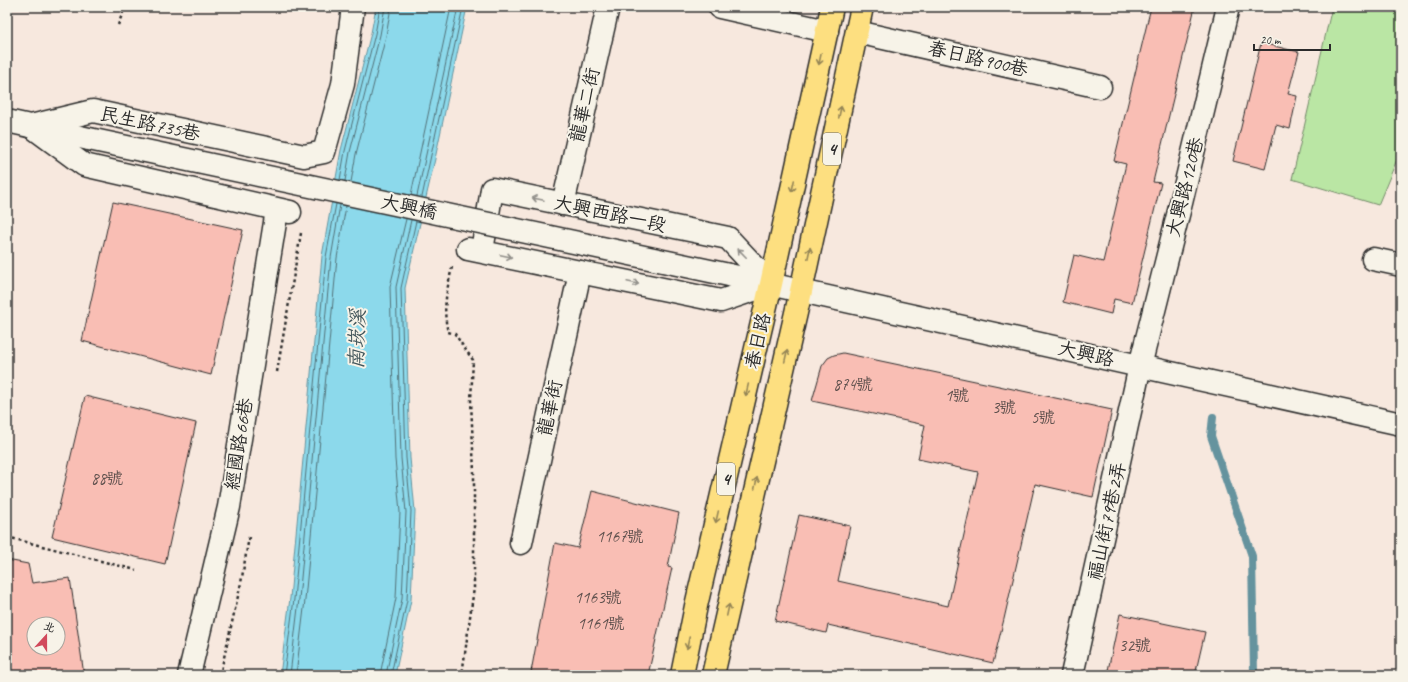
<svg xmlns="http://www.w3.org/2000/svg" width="1408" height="682" viewBox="0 0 1408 682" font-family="Caveat,'LXGW WenKai TC',sans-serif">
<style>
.green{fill:#bae6a4;stroke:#728868}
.water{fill:#8cd9eb;stroke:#65939e}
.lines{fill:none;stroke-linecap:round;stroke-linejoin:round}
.shore{stroke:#527178;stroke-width:1}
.stream{stroke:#65939e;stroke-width:8}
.building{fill:#f9beb4;stroke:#2b2b2b;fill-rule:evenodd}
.minor-casing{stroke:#2b2b2b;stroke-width:25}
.major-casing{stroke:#2b2b2b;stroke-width:25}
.path{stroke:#2b2b2b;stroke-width:2.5;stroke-dasharray:3 3;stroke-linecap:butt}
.minor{stroke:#f7f3e8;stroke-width:22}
.major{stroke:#fddf80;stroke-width:22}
.minor-bridge-casing{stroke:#2b2b2b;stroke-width:25;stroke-linecap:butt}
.minor-bridge{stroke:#f7f3e8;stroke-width:22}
.oneway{stroke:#948556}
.oneway2{stroke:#918f8a}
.labels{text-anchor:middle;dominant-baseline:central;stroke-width:4;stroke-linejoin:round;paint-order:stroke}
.number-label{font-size:17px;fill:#5e504d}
.shield{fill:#f7f3e8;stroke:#686764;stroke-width:1}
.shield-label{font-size:18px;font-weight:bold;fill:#2b2b2b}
.street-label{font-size:19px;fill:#2b2b2b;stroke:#f7f3e8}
.water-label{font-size:20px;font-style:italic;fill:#43565b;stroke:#f7f3e8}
</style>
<rect width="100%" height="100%" fill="#f7e8de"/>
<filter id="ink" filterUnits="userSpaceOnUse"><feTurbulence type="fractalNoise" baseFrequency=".025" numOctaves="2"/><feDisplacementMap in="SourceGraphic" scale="8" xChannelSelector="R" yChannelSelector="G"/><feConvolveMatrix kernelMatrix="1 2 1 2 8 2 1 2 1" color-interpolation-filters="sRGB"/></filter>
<g filter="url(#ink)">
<!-- green -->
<path class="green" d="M1332,7H1401V150L1378,205L1292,179Z"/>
<!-- water -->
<path class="water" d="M376,7H467L435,159L405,288L410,458L415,511L411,600L395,675H280L290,598L322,256L341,150L371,33Z"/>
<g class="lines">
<!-- shore -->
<g class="shore">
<path d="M340,180L345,151L375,34L380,7"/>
<path d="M345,181L350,152L380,35L385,7"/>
<path d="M351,182L356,154L386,36L391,7"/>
<path d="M411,195L451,7"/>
<path d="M417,196L458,7"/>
<path d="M422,197L463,7"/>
<path d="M284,675L294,599L326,257L336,204"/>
<path d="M290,675L299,599L331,258L340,205"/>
<path d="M296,675L305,600L337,258L346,206"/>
<path d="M380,675L396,598L400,512L395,459L390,287L406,219"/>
<path d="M386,675L402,599L406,512L401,458L396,287L411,220"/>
<path d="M391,675L407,600L411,511L406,458L401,288L416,221"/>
</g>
<!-- stream -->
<path class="stream" d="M1213,417L1211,436L1252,556L1254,675"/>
</g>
<!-- building -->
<g class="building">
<path d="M1151,7H1195L1153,182L1161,183L1132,303L1114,299L1111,314L1063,302L1074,255L1103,262L1126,164L1114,161Z"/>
<path d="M1261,43L1299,52L1288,94L1297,96L1290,129L1276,125L1265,169L1233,161Z"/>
<path d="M113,202L243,230L211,375L82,341Z"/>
<path d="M843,353L1112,410L1093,497L1035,484L1004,619L993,663L828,625L826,633L775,621L799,515L850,526L838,581L948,606L978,472L918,459L925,425L812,401L822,366L828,358L834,355Z"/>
<path d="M85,396L196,423L165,564L52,537Z"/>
<path d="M592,491L679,513L668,567L672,568L648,675H548L531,672L555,543L578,548Z"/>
<path d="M7,560L28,564L32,583L70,578L84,675H7ZM34,624H58V648H34Z"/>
<path d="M1120,614L1205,632L1195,675H1107Z"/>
</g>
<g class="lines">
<defs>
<g id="minor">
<path d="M720,7L827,31"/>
<path d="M857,32L1100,87"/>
<path d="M7,121L89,139"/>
<path d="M563,204L608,7"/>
<path d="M290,212L84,165L31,126L93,111L304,156L324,152L343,84L353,7"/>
<path d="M468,249L721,301L771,284L728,238L492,189L482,251"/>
<path d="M1373,259L1401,265"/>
<path d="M729,275L1401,424"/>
<path d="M521,543L580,272"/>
<path d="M189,675L229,507L277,210"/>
<path d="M1072,675L1140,366L1181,203L1228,7"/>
</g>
<g id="major">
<path d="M682,675L696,606L771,284L832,7"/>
<path d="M713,675L801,291L862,7"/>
</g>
</defs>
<!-- minor casing -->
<use href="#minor" class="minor-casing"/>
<!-- major casing -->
<use href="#major" class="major-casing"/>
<!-- path -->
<g class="path">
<path d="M118,25L125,7"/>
<path d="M452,267C447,290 442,309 448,332L455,334L463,346L473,360L471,400L474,473V588L462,675"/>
<path d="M277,372L301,233"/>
<path d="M7,537L136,570"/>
<path d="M220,675L241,583L249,537"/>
</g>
<!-- minor -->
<use href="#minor" class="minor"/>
<!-- major -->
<use href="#major" class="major"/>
<defs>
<path id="minor-bridge" d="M89,139L729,275"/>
</defs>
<!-- minor-bridge casing -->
<use href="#minor-bridge" class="minor-bridge-casing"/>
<!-- minor-bridge -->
<use href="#minor-bridge" class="minor-bridge"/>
</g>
<!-- one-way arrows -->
<defs><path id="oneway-shaft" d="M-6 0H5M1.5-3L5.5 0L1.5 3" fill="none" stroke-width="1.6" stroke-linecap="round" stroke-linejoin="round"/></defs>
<g class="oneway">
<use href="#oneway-shaft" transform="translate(820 59) rotate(102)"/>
<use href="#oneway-shaft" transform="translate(840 112) rotate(-78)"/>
<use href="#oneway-shaft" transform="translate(793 186) rotate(102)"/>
<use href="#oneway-shaft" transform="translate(809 253) rotate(-78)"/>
<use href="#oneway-shaft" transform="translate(786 356) rotate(-77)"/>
<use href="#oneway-shaft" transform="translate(747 390) rotate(103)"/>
<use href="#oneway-shaft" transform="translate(756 483) rotate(-77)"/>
<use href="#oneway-shaft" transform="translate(717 517) rotate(103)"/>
<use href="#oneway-shaft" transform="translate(728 610) rotate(-78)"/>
<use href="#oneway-shaft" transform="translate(688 643) rotate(102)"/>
</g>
<g class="oneway2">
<use href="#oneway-shaft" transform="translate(538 199) rotate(-168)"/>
<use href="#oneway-shaft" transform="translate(742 253) rotate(-134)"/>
<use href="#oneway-shaft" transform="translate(506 256) rotate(12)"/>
<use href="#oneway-shaft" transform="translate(633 283) rotate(12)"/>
</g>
</g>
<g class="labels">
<!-- number labels -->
<g class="number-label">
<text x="853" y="384">874號</text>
<text x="957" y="395">1號</text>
<text x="1004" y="407">3號</text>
<text x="1043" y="417">5號</text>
<text x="107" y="478">88號</text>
<text x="620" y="536">1167號</text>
<text x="598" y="597">1163號</text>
<text x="601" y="623">1161號</text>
<text x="1135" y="645">32號</text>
</g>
<!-- shield labels -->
<g class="shield">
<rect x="823" y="133" width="18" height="32" rx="3"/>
<rect x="717" y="463" width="18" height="32" rx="3"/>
</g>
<g class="shield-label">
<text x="832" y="149">4</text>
<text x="726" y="479">4</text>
</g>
<!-- street labels -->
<g class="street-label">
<text transform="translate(978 59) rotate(13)">春日路900巷</text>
<text transform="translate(585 105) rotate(-77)">龍華二街</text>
<text transform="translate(150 124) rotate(12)">民生路735巷</text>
<text transform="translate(1185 187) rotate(-76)">大興路120巷</text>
<text transform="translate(409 207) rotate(12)">大興橋</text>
<text transform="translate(610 214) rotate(12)">大興西路一段</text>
<text transform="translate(758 341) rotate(-77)">春日路</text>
<text transform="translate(1086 354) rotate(13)">大興路</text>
<text transform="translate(550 408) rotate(-78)">龍華街</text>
<text transform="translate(239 444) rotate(-81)">經國路66巷</text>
<text transform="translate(1107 521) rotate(-78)">福山街79巷2弄</text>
</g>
<!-- water labels -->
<g class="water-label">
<text transform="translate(357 339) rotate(-88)">南崁溪</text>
</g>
</g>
<!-- margin -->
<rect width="1408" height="682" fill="none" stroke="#f7f3e8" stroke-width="24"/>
<rect x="12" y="12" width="1384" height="658" fill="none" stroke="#2b2b2b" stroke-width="1.5" filter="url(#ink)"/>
<!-- north arrow -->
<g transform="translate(46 636) rotate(21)"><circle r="19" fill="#f7f3e8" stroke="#a5a39c"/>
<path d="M0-3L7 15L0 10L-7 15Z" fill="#d1495b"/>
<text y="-6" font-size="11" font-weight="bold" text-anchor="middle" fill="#2b2b2b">北</text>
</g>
<!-- scale -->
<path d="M1254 44v6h76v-6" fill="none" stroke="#2b2b2b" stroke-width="2"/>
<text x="1260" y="44" font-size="12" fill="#2b2b2b" stroke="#f7f3e8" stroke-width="3" paint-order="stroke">20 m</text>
</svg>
